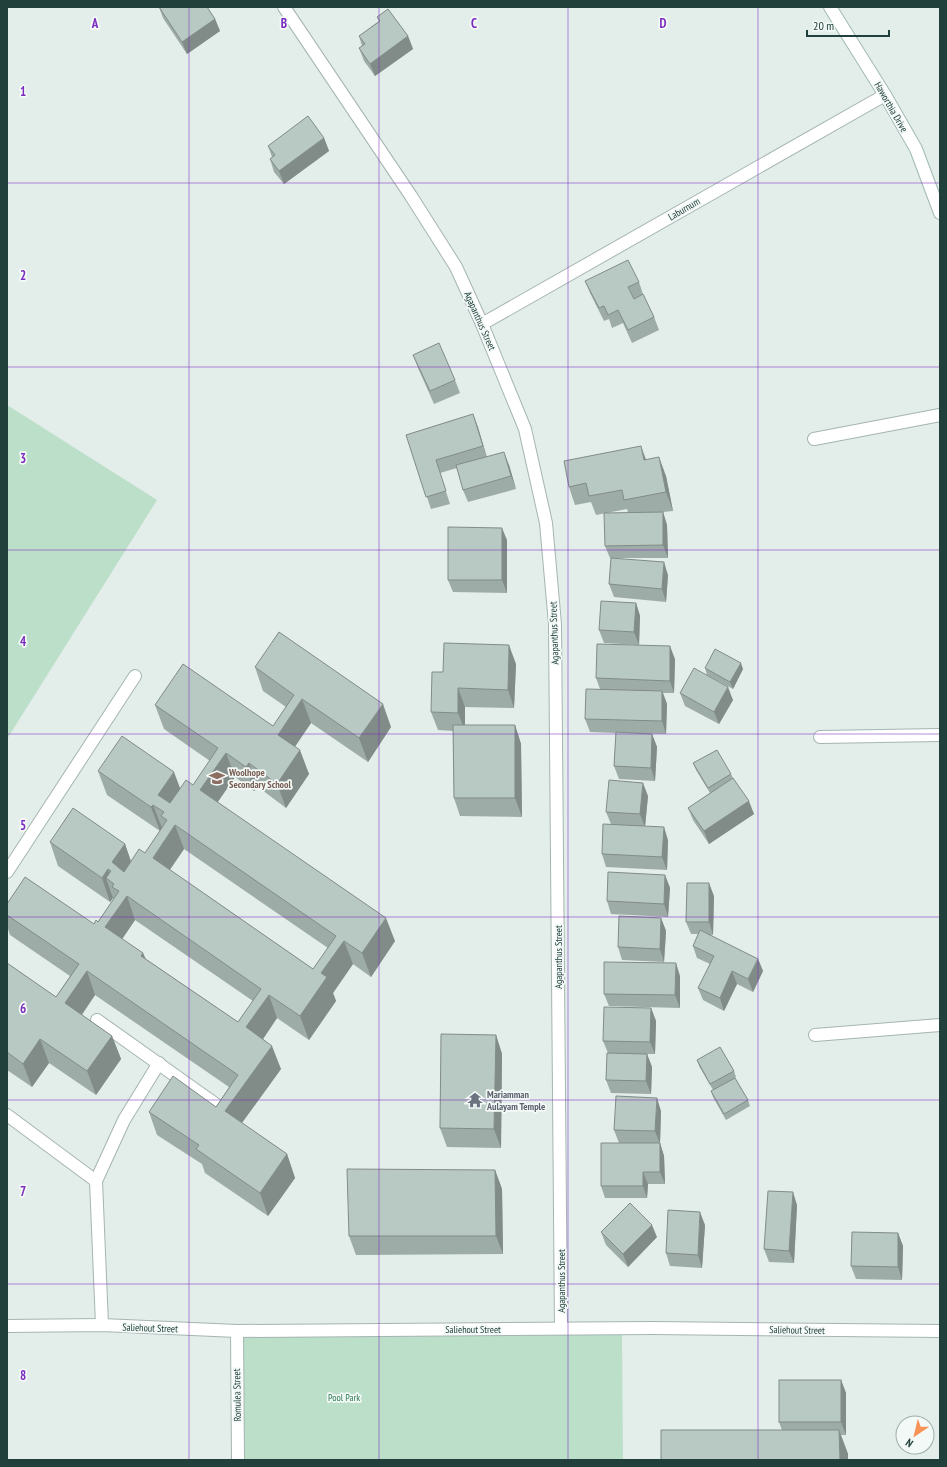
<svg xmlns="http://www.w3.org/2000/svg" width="947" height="1467" viewBox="0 0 947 1467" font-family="'PT Sans Narrow',sans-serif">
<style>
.green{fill:#bbdfc9}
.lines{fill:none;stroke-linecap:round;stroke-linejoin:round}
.lane-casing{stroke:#a5b5b2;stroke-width:14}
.street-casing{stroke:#a5b5b2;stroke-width:14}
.secondary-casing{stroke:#a0bab4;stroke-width:14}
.lane{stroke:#fff;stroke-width:12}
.street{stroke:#fff;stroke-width:12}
.secondary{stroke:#fff;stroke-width:12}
.wall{fill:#9eaca8;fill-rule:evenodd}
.shaded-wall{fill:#818c88}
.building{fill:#b8c8c3;stroke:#818c88;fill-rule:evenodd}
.grid{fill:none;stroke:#7b2cbf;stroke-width:1;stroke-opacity:0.55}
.labels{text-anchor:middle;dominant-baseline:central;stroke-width:3.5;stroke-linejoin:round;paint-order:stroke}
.street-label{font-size:10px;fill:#213f3b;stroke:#f3f9f7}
.education-label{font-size:10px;font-weight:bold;fill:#785e54;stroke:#f3f9f7;text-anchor:start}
.worship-label{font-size:10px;font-weight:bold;fill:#5b616d;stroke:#f3f9f7;text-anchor:start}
.park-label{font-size:10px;fill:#297852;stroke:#f3f9f7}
.grid-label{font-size:13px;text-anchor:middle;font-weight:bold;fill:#7b2cbf;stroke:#f3f9f7;stroke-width:3.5;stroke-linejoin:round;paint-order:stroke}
</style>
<rect width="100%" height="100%" fill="#e3edea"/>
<!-- green -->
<g class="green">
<path d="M7,405L157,500L7,739Z"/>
<path d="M237,1334L622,1335L623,1460H239Z"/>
</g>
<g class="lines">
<defs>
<g id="lane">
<path d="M814,439L940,415"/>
<path d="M820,737L940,735"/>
<path d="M7,872L135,676"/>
<path d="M97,1020L218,1106"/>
<path d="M815,1035L940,1025"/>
<path d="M7,1115L96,1181"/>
<path d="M102,1325L96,1181L124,1120L159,1063"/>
</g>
<g id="street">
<path d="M284,7L411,196L456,267L482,324L525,429L546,523L555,624L561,1328"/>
<path d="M482,324L885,95"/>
<path d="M7,1326L102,1325L237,1331L653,1328L940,1331"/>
<path d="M237,1331L238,1460"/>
</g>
<path id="secondary" d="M830,7L885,95L916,149L940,213"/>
</defs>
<!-- lane casing -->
<use href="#lane" class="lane-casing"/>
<!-- street casing -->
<use href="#street" class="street-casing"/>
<!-- secondary casing -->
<use href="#secondary" class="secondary-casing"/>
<!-- lane -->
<use href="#lane" class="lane"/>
<!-- street -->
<use href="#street" class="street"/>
<!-- secondary -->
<use href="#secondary" class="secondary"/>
</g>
<!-- wall -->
<g class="wall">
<path d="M159,7H207L215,19L220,31L187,54L163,18Z"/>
<path d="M377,17L408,36L413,49L375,76L364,61L359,48L362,46L359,36L379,21Z"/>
<path d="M324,138L329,151L284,184L274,172L270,159L272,157L268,146Z"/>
<path d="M585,281L639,282L643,294L654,317L659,330L632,343L623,323L612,328L609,319L604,321L590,293Z"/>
<path d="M413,355L455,380L460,393L434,404L418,368Z"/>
<path d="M473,414L487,457L509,465L516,489L468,502L463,490L457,468L440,473L450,504L431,509L406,435Z"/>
<path d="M646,460L666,476L673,511L663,512L667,525L668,558H613L668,575L666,602L614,597L609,584L611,558H610L605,546L628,513L627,509L596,515L591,502L575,505L569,487Z"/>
<path d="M507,540V593L453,592L448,580Z"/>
<path d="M636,603L640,616L639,645L604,643L599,630Z"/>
<path d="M675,659L674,693H663L667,704L666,734L624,733L652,734L657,747L655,781L619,779L614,766L616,733L590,732L585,719L600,689L596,678Z"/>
<path d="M516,664L514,708L465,707V725H515L521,744L522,817L460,816L454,798L453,731L438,730L431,712L443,672Z"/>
<path d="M255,667L391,727L368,762L311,723L295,747L309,774L286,808L258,787L254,791L235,777L218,802L395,941L371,977L353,964L333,993L336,1001L309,1040L277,1018L263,1039L281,1069L242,1123L287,1154L295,1178L268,1216L205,1173L202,1164L157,1135L149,1112L216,1107L229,1087L95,995L82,1015L112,1036L121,1059L96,1095L49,1063L32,1087L7,1070V963L56,997L70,976L10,935L7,926V904L94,924L98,922L114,899L113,898L110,902L58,866L50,842L125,844L131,861L145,853L160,831L107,795L98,771L180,788L193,785L210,761L164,729L155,705L273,726L286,707L263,691ZM184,849L328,948L313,969L170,870ZM135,920L253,1001L238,1022L146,959L143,953L122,939Z"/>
<path d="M705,668L743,669L733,689L707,675Z"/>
<path d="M680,693L733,700L719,724L685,706Z"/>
<path d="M693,763L731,774L733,778L754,814L709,844L693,820L688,808L710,793L696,770Z"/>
<path d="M648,796L645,826L668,840L667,870L606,867L602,854L611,824L606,812Z"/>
<path d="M665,875L670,888L668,917L611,914L607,901Z"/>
<path d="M714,896L713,935H709L758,959L763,971L753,992L737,984L724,1011L703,1000L698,988L710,964L697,958L693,946L698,934H691L686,922Z"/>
<path d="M661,918L666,931L664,962L622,960L618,947Z"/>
<path d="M680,976V1008L609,1006L604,994Z"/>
<path d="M651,1008L656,1021L655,1054H647L652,1067L651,1094L611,1093L606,1080L608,1053L603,1041Z"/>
<path d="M496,1035L502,1054L501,1148L447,1147L440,1128Z"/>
<path d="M697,1060L734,1071L736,1077L735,1078L748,1100L750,1106L726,1120L713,1097L711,1091L713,1090L699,1066Z"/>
<path d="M661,1111L660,1143L664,1156L665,1184H648L647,1198H605L601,1186L619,1143L614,1130Z"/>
<path d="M495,1170L502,1189L503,1254L356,1255L349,1236Z"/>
<path d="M797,1205L794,1263L769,1262L764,1249Z"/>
<path d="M705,1225L702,1268L670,1266L666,1253Z"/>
<path d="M601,1232L657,1237L628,1267L606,1245Z"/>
<path d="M898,1233L903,1246L902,1280L856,1279L851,1266Z"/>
<path d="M841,1380L846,1393V1435H841L848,1454V1460H661L782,1430L779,1422Z"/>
</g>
<!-- shaded-wall -->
<g class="shaded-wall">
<path d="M215,19L220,31L187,54L182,42Z"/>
<path d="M408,36L413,49L375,76L370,64Z"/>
<path d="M324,138L329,151L284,184L279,171Z"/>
<path d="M473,414L478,427L487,458L483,446Z"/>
<path d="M641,446L648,465L644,460Z"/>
<path d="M504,452L509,465L516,489L511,476Z"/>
<path d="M659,457L666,476L673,511L666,492Z"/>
<path d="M663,512L667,525L668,558L663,545Z"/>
<path d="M502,528L507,540V593L502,580Z"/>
<path d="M664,562L668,575L666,602L662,589Z"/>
<path d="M636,603L640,616L639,645L634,632Z"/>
<path d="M509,645L516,664L514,708L508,690Z"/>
<path d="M670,646L675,659L674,693L670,681Z"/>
<path d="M741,663L743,669L733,689L730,682Z"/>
<path d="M728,687L733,700L719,724L714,712Z"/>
<path d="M458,688L465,707V731L458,713Z"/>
<path d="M662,691L667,704L666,734L662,721Z"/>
<path d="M302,699L311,723L286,759L278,735Z"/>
<path d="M383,704L391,727L368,762L359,738Z"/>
<path d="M515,725L521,744L522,817L515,798Z"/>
<path d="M652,734L657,747L655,781L651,768Z"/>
<path d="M300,750L309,774L286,808L277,784Z"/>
<path d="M226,753L235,777L209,814L200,790Z"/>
<path d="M249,763L258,787L254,791L246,767Z"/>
<path d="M174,772L183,796L167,819L158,795Z"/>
<path d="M643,783L648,796L645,827L640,814Z"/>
<path d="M749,801L754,814L709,844L704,831Z"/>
<path d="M153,805L162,828L160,831L151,807Z"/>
<path d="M175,825L184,849L161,882L153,858Z"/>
<path d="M664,827L668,840L667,870L662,857Z"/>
<path d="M125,844L133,868L121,886L112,862Z"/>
<path d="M108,869L113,883L106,878L113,898L110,902L102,878Z"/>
<path d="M665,875L670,888L668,917L664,904Z"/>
<path d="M709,883L714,896L713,935L709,922Z"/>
<path d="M127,896L135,920L114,951L105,927Z"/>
<path d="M386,918L395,941L371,977L362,953Z"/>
<path d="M661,918L666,931L664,962L660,949Z"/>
<path d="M344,941L353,964L333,993L336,1001L309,1040L300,1016L321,973Z"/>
<path d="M143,953L152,977L141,956Z"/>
<path d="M758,959L763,971L753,992L748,979Z"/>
<path d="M676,963L680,976V1008L675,995Z"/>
<path d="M87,971L95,995L73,1027L65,1003Z"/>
<path d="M732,971L737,984L724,1011L720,998Z"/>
<path d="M269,995L277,1018L255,1051L246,1027Z"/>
<path d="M651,1008L656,1021L655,1054L650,1042Z"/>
<path d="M496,1035L502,1054L501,1148L494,1129Z"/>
<path d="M112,1036L121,1059L96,1095L87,1071Z"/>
<path d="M40,1039L49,1063L32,1087L23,1064Z"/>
<path d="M272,1046L281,1069L233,1135L225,1111Z"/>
<path d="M647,1054L652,1067L651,1094L646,1081Z"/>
<path d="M657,1098L661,1111L660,1143L664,1156L665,1184L660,1172V1144L655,1131Z"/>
<path d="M287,1154L295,1178L268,1216L260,1193Z"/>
<path d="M495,1170L502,1189L503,1254L496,1236Z"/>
<path d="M643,1172L648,1184L647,1198L643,1186Z"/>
<path d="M793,1192L797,1205L794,1263L789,1251Z"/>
<path d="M700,1212L705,1225L702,1268L698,1255Z"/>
<path d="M652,1225L657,1237L628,1267L623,1254Z"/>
<path d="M898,1233L903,1246L902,1280L898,1267Z"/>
<path d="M841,1380L846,1393V1435L841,1422Z"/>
<path d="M839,1430L848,1454V1460H840Z"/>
</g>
<!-- building -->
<g class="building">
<path d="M159,7H207L215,19L182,42Z"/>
<path d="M388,9L408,36L370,64L359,48L365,44L359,36L380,21L377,17Z"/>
<path d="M308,116L324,138L279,171L270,159L275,155L268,146Z"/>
<path d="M628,260L639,282L628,287L634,299L643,294L654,317L628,330L618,310L608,315L604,306L599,308L585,281Z"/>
<path d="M439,343L455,380L430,391L413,355Z"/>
<path d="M473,414L483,446L436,460L446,491L426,497L406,435Z"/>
<path d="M641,446L644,460L659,457L666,492L624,500L622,490L589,496L586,483L569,487L564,461Z"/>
<path d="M504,452L511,476L463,490L456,465Z"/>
<path d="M663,512V545L605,546L604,513Z"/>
<path d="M448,527L502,528V580H448Z"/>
<path d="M611,558L664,562L662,589L609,584Z"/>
<path d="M601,601L636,603L634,632L599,630Z"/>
<path d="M279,632L383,704L359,738L302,699L278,735L300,750L277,784L249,763L246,767L226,753L200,790L386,918L362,953L344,941L321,973L327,977L300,1016L269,995L246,1027L272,1046L225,1111L287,1154L260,1193L196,1149L199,1145L149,1112L173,1076L216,1107L238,1075L87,971L65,1003L112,1036L87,1071L40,1039L23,1064L7,1052V963L56,997L79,964L7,915V904L25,877L94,924L96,920L98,922L119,891L112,887L114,884L106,878L111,871L108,869L102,878L50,842L73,808L125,844L112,862L124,872L139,849L145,853L167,820L161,816L164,812L153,805L151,807L98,771L122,736L174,772L158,795L170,803L186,780L193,785L218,748L155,705L183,664L273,726L294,695L255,667ZM175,825L336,936L313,969L153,858ZM127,896L261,989L238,1022L141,956L143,953L105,927Z"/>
<path d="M444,643L509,645L508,690L458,688V713L431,712L432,672H443Z"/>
<path d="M597,644L670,646V681L596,678Z"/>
<path d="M715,649L741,663L730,682L705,668Z"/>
<path d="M694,668L728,687L714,712L680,693Z"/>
<path d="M586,689L662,691V721L585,719Z"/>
<path d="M453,725H515V798H454Z"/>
<path d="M616,732L652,734L651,768L614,766Z"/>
<path d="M717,750L731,774L708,788L693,763Z"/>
<path d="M733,778L749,801L704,831L688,808Z"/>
<path d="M609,780L643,783L640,814L606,812Z"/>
<path d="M603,824L664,827L662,857L602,854Z"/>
<path d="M608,872L665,875L664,904L607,901Z"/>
<path d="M687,883H709V922H686Z"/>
<path d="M619,916L661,918L660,949L618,947Z"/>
<path d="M700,930L758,959L748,979L732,971L720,998L698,988L714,956L693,946Z"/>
<path d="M604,962L676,963L675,995L604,994Z"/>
<path d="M604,1007L651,1008L650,1042L603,1041Z"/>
<path d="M441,1034L496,1035L494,1129L440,1128Z"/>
<path d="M720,1047L734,1071L710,1084L697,1060Z"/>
<path d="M607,1053L647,1054L646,1081L606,1080Z"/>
<path d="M735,1078L748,1100L724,1114L711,1091Z"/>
<path d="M616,1096L657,1098L655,1131L614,1130Z"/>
<path d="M601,1143H660V1172H643V1186H601Z"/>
<path d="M347,1169L495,1170L496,1236H349Z"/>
<path d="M768,1191L793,1192L789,1251L764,1249Z"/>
<path d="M630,1203L652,1225L623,1254L601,1232Z"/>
<path d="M668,1210L700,1212L698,1255L666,1253Z"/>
<path d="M852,1232L898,1233V1267L851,1266Z"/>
<rect x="779" y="1380" width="62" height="42"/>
<path d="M661,1430H839L840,1460H661Z"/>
</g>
<!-- grid -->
<path class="grid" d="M189,7V1460M379,7V1460M568,7V1460M758,7V1460M7,183H940M7,367H940M7,550H940M7,734H940M7,917H940M7,1100H940M7,1284H940"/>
<!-- icons -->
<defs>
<symbol id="school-bare" viewBox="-9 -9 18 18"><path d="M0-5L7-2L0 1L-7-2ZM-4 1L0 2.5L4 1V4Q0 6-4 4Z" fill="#8d6e63" stroke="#f3f9f7" stroke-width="2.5" paint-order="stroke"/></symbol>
<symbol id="temple-bare" viewBox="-9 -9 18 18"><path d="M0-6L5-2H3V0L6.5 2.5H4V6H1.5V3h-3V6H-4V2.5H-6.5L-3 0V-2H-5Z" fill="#6b7280" stroke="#f3f9f7" stroke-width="2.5" paint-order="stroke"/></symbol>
</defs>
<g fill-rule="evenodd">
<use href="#school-bare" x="206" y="767" width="22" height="22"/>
<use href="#temple-bare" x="464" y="1089" width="22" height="22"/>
</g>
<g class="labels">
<!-- street labels -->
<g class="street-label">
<text transform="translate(891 107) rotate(60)">Haworthia Drive</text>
<text transform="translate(684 209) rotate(-30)">Laburnum</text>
<text transform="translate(480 321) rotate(66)">Agapanthus Street</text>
<text transform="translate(554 633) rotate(-92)">Agapanthus Street</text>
<text transform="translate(558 957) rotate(-90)">Agapanthus Street</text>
<text transform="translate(561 1281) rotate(-90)">Agapanthus Street</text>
<text transform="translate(150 1328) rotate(2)">Saliehout Street</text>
<text x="473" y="1329">Saliehout Street</text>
<text transform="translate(797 1330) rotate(1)">Saliehout Street</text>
<text transform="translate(237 1395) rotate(-91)">Romulea Street</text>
</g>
<!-- education labels -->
<g class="education-label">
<text x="229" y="772">Woolhope<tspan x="229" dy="12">Secondary School</tspan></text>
</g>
<!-- worship labels -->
<g class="worship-label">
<text x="487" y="1094">Mariamman<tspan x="487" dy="12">Aulayam Temple</tspan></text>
</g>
<!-- park labels -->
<g class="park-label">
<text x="344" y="1397">Pool Park</text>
</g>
</g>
<g class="grid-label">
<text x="95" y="28">A</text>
<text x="284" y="28">B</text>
<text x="474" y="28">C</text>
<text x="663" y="28">D</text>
<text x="23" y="96">1</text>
<text x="23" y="280">2</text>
<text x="23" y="463">3</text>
<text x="23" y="646">4</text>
<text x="23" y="830">5</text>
<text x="23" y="1013">6</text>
<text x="23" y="1196">7</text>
<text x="23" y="1380">8</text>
</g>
<!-- border -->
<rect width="947" height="1467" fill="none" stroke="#213f3b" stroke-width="16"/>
<!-- north arrow -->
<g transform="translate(915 1435) rotate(215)"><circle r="19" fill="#f3f9f7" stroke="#9fafac"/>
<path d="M0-3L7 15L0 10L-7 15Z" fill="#f89256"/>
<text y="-6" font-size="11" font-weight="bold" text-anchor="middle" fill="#213f3b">N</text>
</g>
<!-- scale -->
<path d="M807 30v6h82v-6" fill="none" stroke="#213f3b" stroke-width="2"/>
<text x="813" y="30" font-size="12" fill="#213f3b" stroke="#f3f9f7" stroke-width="3" paint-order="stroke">20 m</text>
</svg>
